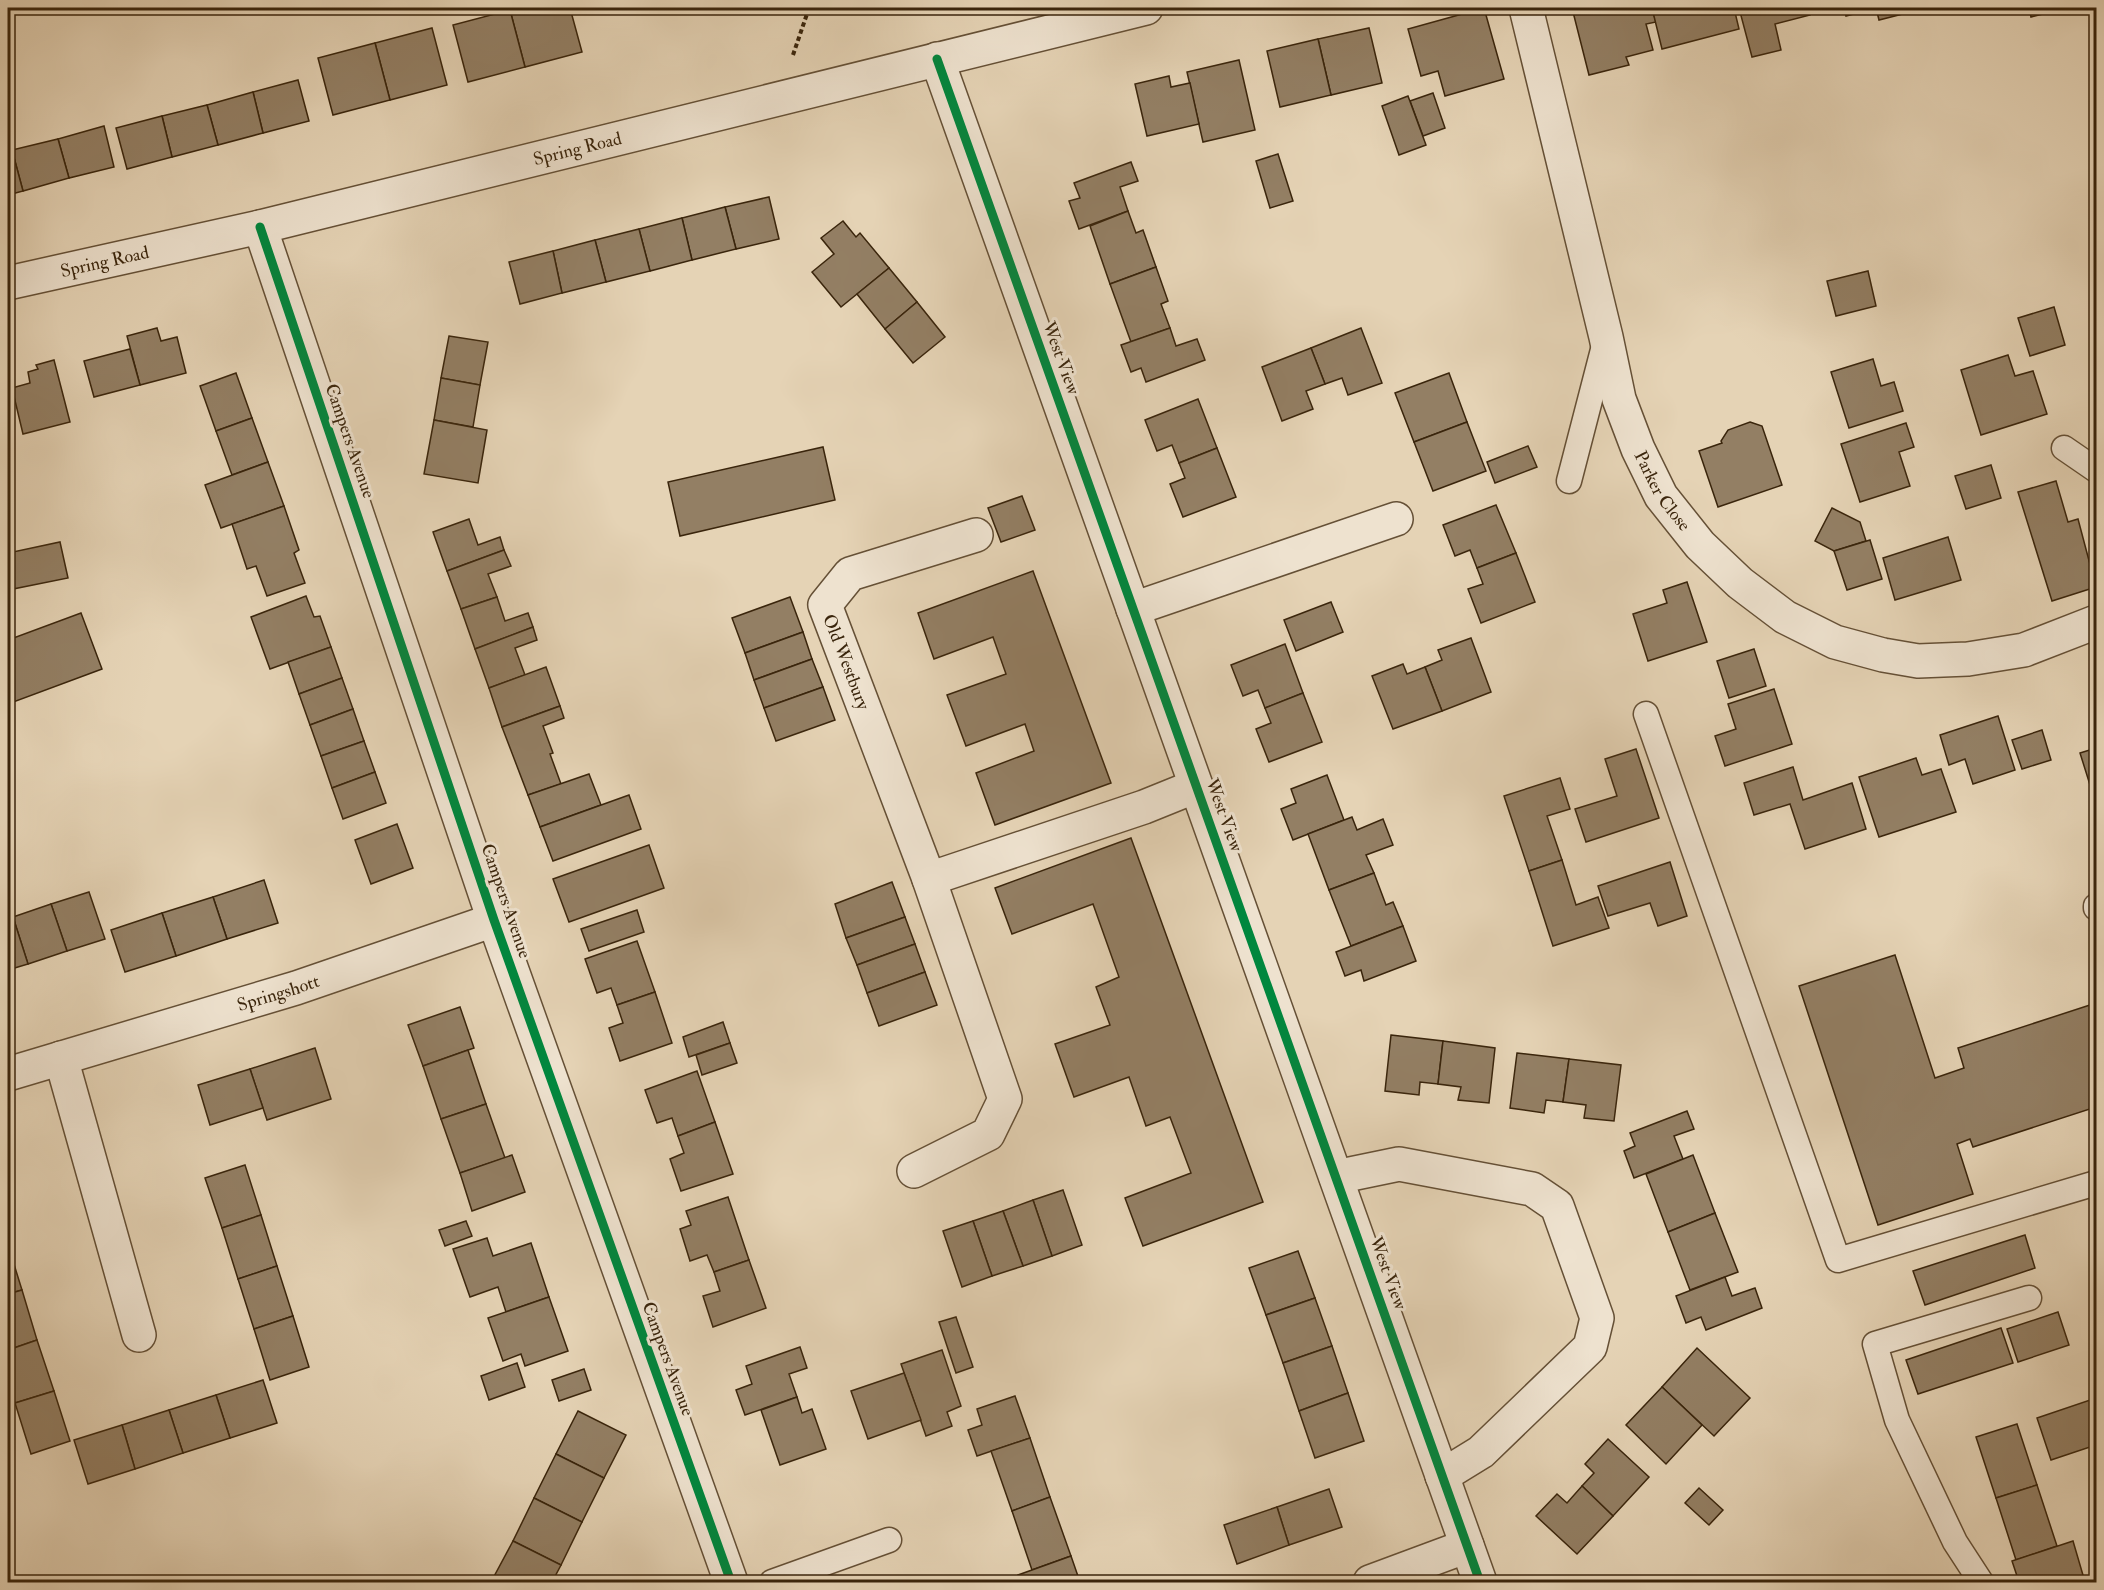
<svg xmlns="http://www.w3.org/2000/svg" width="2104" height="1590" viewBox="0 0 2104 1590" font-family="'IM FELL Double Pica',serif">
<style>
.building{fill:#937f64;stroke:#3a250c;stroke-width:1.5}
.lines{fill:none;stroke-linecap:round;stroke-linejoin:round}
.service-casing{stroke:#655036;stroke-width:27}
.minor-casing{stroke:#655036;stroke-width:36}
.path{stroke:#3a250c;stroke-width:4;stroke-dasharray:4.5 3;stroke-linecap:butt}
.service{stroke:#eee2cf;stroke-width:24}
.minor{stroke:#eee2cf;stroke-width:33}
.cycleway-casing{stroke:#eee2cf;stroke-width:13}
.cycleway{stroke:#00873e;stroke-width:9}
.labels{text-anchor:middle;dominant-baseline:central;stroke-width:6;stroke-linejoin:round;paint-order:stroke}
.street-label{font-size:18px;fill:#3a250c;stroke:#eee2cf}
</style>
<rect width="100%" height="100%" fill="#e5d3b5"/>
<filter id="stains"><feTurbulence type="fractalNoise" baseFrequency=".00333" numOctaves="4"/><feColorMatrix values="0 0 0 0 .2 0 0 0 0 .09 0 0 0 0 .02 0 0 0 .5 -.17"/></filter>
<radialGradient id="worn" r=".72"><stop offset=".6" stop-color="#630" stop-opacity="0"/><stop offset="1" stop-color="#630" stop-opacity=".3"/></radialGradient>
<!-- building -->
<g class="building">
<path d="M518,8H570L582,52L525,67L510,10Z"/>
<path d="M1484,8L1504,79L1445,96L1438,71L1421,76L1408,29Z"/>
<path d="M1572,8H1652L1656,22L1646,24L1653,50L1626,57L1629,65L1589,75Z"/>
<path d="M1652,8H1734L1739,29L1662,49Z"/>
<path d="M1739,8H1808L1810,15L1775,24L1781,50L1752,57Z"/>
<path d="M1844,8H1902L1903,14L1879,20L1876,8L1846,16Z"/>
<path d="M2029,8H2054L2055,11L2031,17Z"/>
<path d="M510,10L525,67L468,82L453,25Z"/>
<path d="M432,28L447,85L390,100L375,43Z"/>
<path d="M1369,28L1382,83L1331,95L1318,39Z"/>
<path d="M1318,39L1331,95L1280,107L1267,51Z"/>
<path d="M375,43L390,100L333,115L318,58Z"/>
<path d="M1239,60L1255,130L1203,142L1187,72Z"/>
<path d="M1169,76L1171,87L1190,83L1199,124L1147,136L1135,84Z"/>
<path d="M298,80L309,121L263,133L253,92Z"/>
<path d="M253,92L263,133L218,145L207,105Z"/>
<path d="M1433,93L1445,128L1423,136L1410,101Z"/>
<path d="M1408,96L1426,145L1399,155L1382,106Z"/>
<path d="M207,105L218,145L172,157L162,116Z"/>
<path d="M162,116L172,157L127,169L116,128Z"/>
<path d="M104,126L114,167L69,178L58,139Z"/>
<path d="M58,139L69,178L23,191L12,150Z"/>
<path d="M12,150L23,191L8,195V152Z"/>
<path d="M1278,154L1293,201L1270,208L1256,161Z"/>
<path d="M1131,162L1138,181L1120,187L1128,211L1079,229L1069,201L1080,198L1074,183Z"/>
<path d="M769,197L779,239L736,249L725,207Z"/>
<path d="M725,207L736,249L692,260L682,218Z"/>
<path d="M1128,211L1136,233L1143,230L1156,267L1110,284L1090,226Z"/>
<path d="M682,218L692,260L650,271L639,229Z"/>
<path d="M843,221L856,237L860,233L889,268L841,307L812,272L834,254L821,238Z"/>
<path d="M639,229L650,271L606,282L595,240Z"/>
<path d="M595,240L606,282L562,293L553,251Z"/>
<path d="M553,251L562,293L520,304L509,262Z"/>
<path d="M1156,267L1168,301L1161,304L1170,328L1131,342L1110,284Z"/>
<path d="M889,268L917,302L885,329L857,294Z"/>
<path d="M1868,271L1876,306L1836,316L1827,281Z"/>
<path d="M917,302L945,337L913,363L885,329Z"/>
<path d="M2054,307L2065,345L2030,356L2018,318Z"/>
<path d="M157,328L161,341L177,337L186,373L140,385L127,336Z"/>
<path d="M1170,328L1176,346L1197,339L1205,360L1146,382L1141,368L1131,372L1121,345Z"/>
<path d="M1361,328L1382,383L1348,395L1342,378L1325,384L1311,348Z"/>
<path d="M449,336L488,342L480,385L441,378Z"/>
<path d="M1311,348L1325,384L1306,391L1313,409L1282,421L1262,367Z"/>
<path d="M130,349L140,385L94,397L84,361Z"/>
<path d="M2008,355L2015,376L2033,371L2047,414L1981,435L1961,370Z"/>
<path d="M1873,359L1881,386L1894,382L1903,411L1849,428L1831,372Z"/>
<path d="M54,360L70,422L23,434L12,388L30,383L28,372L38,369L36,365Z"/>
<path d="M236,373L252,418L216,431L200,386Z"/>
<path d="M1449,373L1467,422L1414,442L1395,393Z"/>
<path d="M441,378L480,385L473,427L434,420Z"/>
<path d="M1198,399L1217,448L1179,463L1172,445L1157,451L1145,420Z"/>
<path d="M252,418L268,462L232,475L216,431Z"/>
<path d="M434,420L487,430L478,483L424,474Z"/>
<path d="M1467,422L1486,471L1433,491L1414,442Z"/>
<path d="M1750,422L1762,426L1782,485L1718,507L1699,451L1722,443L1721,441L1728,430Z"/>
<path d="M1906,423L1914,447L1899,452L1910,486L1860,502L1841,444Z"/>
<path d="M1528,446L1537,467L1495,483L1487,462Z"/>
<path d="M823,447L835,500L680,536L668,482Z"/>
<path d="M1217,448L1236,497L1183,517L1170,484L1185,478L1179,463Z"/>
<path d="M268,462L284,506L221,528L205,485Z"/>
<path d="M1991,465L2001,498L1966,509L1955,476Z"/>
<path d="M2056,481L2068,522L2078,519L2096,587L2052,601L2018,492Z"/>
<path d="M1022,496L1035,530L1001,542L988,508Z"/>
<path d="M1496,505L1516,553L1477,568L1470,550L1455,556L1443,525Z"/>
<path d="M284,506L299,550L294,553L305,583L267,596L256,566L247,569L232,524Z"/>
<path d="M1832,508L1860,522L1866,541L1834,551L1815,541Z"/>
<path d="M469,519L478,545L500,537L504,550L447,571L433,532Z"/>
<path d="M1948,537L1961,580L1895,600L1883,558Z"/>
<path d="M1870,540L1882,579L1847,590L1834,551Z"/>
<path d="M60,542L68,578L8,590V553Z"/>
<path d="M504,550L511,566L488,574L497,597L461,609L447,571Z"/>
<path d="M1516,553L1535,602L1481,623L1468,589L1483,584L1477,568Z"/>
<path d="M1033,571L1111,783L995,825L976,773L1034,751L1025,724L966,746L947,695L1006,674L993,637L934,659L918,613Z"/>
<path d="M1687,582L1707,642L1648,661L1633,614L1667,603L1663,590Z"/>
<path d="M306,596L314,617L320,616L331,647L270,669L251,617Z"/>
<path d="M497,597L505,621L528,613L533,627L475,649L461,609Z"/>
<path d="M790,597L803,632L745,653L732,618Z"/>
<path d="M1331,602L1343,632L1296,651L1284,620Z"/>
<path d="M81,613L102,669L8,704V640Z"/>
<path d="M533,627L537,640L515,648L525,675L489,688L475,649Z"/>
<path d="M803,632L812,659L754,680L745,653Z"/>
<path d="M1471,638L1491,692L1442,711L1425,667L1442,660L1438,650Z"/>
<path d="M1285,644L1303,693L1265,708L1258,690L1243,696L1231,665Z"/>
<path d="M331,647L342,678L299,694L288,662Z"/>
<path d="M1754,649L1766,686L1729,698L1717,661Z"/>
<path d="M812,659L823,687L764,708L754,680Z"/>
<path d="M1403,664L1407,674L1425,667L1442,711L1393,729L1372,676Z"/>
<path d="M546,667L560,706L502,727L489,688Z"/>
<path d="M342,678L353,709L310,725L299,694Z"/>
<path d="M823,687L835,720L776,741L764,708Z"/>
<path d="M1774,689L1792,744L1725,766L1715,736L1736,729L1728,704Z"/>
<path d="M1303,693L1322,742L1269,762L1256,729L1271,723L1265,708Z"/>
<path d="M560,706L564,718L543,726L553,753L550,754L561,784L528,795L502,727Z"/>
<path d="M353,709L364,741L321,756L310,725Z"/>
<path d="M1998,716L2015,770L1973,784L1965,759L1949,765L1940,735Z"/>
<path d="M2042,730L2051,760L2022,769L2012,740Z"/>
<path d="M364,741L375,772L332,788L321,756Z"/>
<path d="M2096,748V804L2080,753Z"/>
<path d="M1636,749L1659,818L1586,842L1575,809L1617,796L1605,759Z"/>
<path d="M1916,758L1922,775L1941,769L1956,812L1879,837L1859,777Z"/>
<path d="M1793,767L1803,800L1852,783L1866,829L1805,849L1790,804L1754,815L1744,783Z"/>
<path d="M375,772L386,803L343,819L332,788Z"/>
<path d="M589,774L601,805L540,827L528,795Z"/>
<path d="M1327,775L1344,820L1293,840L1281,809L1296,803L1291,789Z"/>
<path d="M1560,778L1570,809L1547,816L1562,860L1529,871L1504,796Z"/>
<path d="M629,795L641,829L553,861L540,827Z"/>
<path d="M1352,817L1357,830L1383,819L1393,845L1366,855L1374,873L1329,890L1308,834Z"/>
<path d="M397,824L413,868L371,884L355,840Z"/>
<path d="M1131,838L1263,1202L1143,1246L1125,1198L1191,1173L1170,1117L1146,1126L1129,1077L1074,1097L1055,1044L1110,1025L1096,987L1119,977L1093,904L1012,934L995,888Z"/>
<path d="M649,845L664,888L569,922L553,879Z"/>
<path d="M1562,860L1576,905L1598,897L1609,928L1553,946L1529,871Z"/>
<path d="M1670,862L1687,916L1658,926L1650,903L1608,916L1598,886Z"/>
<path d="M1374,873L1386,905L1393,902L1403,926L1351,946L1329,890Z"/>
<path d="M264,880L278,923L227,939L213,897Z"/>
<path d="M892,882L905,917L846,938L835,904Z"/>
<path d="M89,892L105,939L67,951L51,904Z"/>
<path d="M213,897L227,939L176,956L162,913Z"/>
<path d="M51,904L67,951L28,964L13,917Z"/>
<path d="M637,910L644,932L589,951L581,929Z"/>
<path d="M162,913L176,956L125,972L111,930Z"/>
<path d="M13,917L28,964L8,970V919Z"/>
<path d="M905,917L915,944L857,965L846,938Z"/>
<path d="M1403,926L1416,961L1364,981L1361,970L1345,976L1336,952Z"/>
<path d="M637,941L655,992L617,1005L611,988L597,993L585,959Z"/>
<path d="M915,944L925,972L867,993L857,965Z"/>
<path d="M1895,955L1935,1078L1964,1068L1958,1048L2093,1004L2096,1015V1107L1973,1147L1970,1139L1957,1144L1973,1194L1878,1225L1799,986Z"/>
<path d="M925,972L937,1005L879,1026L867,993Z"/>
<path d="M655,992L672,1043L620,1061L609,1028L623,1023L617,1005Z"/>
<path d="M460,1007L474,1048L423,1066L408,1025Z"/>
<path d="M723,1022L730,1043L689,1057L683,1037Z"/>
<path d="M1391,1035L1443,1041L1438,1084L1420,1082L1419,1095L1385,1091Z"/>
<path d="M1443,1041L1495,1048L1489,1103L1458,1100L1461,1087L1438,1084Z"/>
<path d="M730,1043L737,1063L702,1075L696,1055Z"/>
<path d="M315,1048L331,1099L267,1120L250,1069Z"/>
<path d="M468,1050L486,1104L441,1119L423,1066Z"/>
<path d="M1517,1053L1569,1059L1563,1102L1546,1100L1544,1113L1510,1108Z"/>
<path d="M1569,1059L1621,1065L1614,1121L1584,1118L1586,1105L1563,1102Z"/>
<path d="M250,1069L263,1108L210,1125L198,1085Z"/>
<path d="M697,1071L715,1122L678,1136L672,1118L657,1123L645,1090Z"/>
<path d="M486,1104L505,1158L460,1173L441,1119Z"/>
<path d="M1687,1111L1694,1129L1674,1136L1683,1159L1634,1178L1624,1151L1635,1146L1630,1133Z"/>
<path d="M715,1122L733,1174L681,1191L670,1159L684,1153L678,1136Z"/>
<path d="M512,1155L525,1192L472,1211L460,1173Z"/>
<path d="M1693,1155L1715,1213L1668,1232L1646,1174Z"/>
<path d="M245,1165L261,1215L222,1228L205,1178Z"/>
<path d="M1063,1190L1082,1245L1052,1256L1033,1200Z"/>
<path d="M728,1197L749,1260L714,1272L707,1255L690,1261L680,1229L691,1225L686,1211Z"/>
<path d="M1033,1200L1052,1256L1023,1266L1003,1211Z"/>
<path d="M1003,1211L1023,1266L992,1276L973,1221Z"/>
<path d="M1715,1213L1738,1272L1690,1290L1668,1232Z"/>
<path d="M261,1215L277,1266L238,1279L222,1228Z"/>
<path d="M466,1221L472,1236L445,1246L439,1230Z"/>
<path d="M973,1221L992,1276L962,1287L943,1231Z"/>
<path d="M2025,1235L2035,1268L1925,1305L1913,1271Z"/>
<path d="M487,1238L493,1256L531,1243L549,1297L506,1312L498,1287L470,1297L453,1249Z"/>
<path d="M8,1245L22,1290L8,1294Z"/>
<path d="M1298,1251L1315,1298L1266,1315L1249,1268Z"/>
<path d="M749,1260L766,1308L713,1327L703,1296L720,1291L714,1272Z"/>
<path d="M277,1266L293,1316L254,1329L238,1279Z"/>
<path d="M1725,1277L1732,1296L1755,1288L1762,1308L1706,1330L1701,1317L1686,1323L1676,1296Z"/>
<path d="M22,1290L37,1340L8,1350V1294Z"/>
<path d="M549,1297L568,1351L525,1366L521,1354L503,1361L488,1318Z"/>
<path d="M1315,1298L1332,1346L1283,1363L1266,1315Z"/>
<path d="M2058,1312L2069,1345L2018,1362L2007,1329Z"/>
<path d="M293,1316L309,1367L270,1380L254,1329Z"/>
<path d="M956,1317L973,1367L956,1373L939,1322Z"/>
<path d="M2001,1328L2013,1363L1918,1394L1906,1360Z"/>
<path d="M37,1340L54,1391L15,1403L8,1380V1350Z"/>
<path d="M1332,1346L1348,1393L1299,1411L1283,1363Z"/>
<path d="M800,1347L807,1368L789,1374L797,1397L745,1415L736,1390L752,1384L746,1366Z"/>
<path d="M1697,1348L1750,1398L1714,1436L1662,1387Z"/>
<path d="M942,1350L961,1406L947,1412L952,1426L926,1436L901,1364Z"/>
<path d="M517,1363L525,1387L489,1400L481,1376Z"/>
<path d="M584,1369L591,1390L559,1401L552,1380Z"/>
<path d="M904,1373L921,1420L868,1439L851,1391Z"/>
<path d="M263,1380L277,1423L230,1438L216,1395Z"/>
<path d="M1662,1387L1702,1425L1666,1464L1626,1425Z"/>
<path d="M54,1391L70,1441L31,1454L15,1403Z"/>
<path d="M1348,1393L1364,1441L1315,1458L1299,1411Z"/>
<path d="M216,1395L230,1438L183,1453L169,1410Z"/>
<path d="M1015,1396L1030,1438L977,1456L968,1430L982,1425L977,1409Z"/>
<path d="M797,1397L802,1413L812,1409L826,1449L780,1465L761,1410Z"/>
<path d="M2096,1398V1445L2051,1460L2037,1418Z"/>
<path d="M169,1410L183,1453L135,1469L122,1425Z"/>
<path d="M578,1411L626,1435L604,1478L556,1454Z"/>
<path d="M2017,1424L2037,1485L1996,1498L1976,1437Z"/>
<path d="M122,1425L135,1469L88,1484L74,1440Z"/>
<path d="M1030,1438L1050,1497L1012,1511L991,1451Z"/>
<path d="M1608,1439L1649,1477L1613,1516L1582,1486L1594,1473L1585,1464Z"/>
<path d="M556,1454L604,1478L582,1522L534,1498Z"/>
<path d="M2037,1485L2057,1546L2016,1560L1996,1498Z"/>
<path d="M1582,1486L1613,1516L1577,1554L1536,1516L1557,1494L1567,1503Z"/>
<path d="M1699,1488L1723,1510L1709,1525L1685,1503Z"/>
<path d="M1329,1489L1342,1527L1289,1545L1277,1507Z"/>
<path d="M1050,1497L1071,1556L1032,1570L1012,1511Z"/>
<path d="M534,1498L582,1522L561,1565L513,1541Z"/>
<path d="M1277,1507L1289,1545L1237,1564L1224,1525Z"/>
<path d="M513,1541L561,1565L552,1582H491Z"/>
<path d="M2073,1541L2085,1582H2019L2012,1561Z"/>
<path d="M1071,1556L1080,1582H1021L1018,1575Z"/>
</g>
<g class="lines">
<defs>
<g id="service">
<path d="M2064,448L2096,470"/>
<path d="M1569,481L1605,342"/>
<path d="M1646,714L1838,1260L2096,1183"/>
<path d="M2096,906V908"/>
<path d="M772,1582L889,1540"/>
<path d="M1981,1582L1955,1542L1897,1420L1875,1344L2029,1298"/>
</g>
<g id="minor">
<path id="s1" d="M1526,8L1606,337L1619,399L1638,449L1661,496L1700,545L1740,583L1785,617L1835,642L1883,655L1918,661L1968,659L2024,650L2096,622"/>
<path d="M937,59L1480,1582"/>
<path d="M260,227L494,920L731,1582"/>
<path id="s2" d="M8,283L260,227L1146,8"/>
<path d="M1133,609L1396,519"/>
<path d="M929,879L1144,807L1196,786"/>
<path d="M61,1058L139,1335"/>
<path id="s3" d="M8,1074L296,988L494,920"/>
<path d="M914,1171L988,1134L1005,1099L929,879L825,605L850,574L976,535"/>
<path d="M1336,1177L1399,1164L1532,1189L1557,1206L1597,1318L1590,1347L1481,1452L1442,1476"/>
<path d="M1370,1582L1467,1546"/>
</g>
</defs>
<!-- service casing -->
<use href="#service" class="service-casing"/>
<!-- minor casing -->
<use href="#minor" class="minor-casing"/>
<!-- path -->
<path class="path" d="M793,55L809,8"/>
<!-- service -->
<use href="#service" class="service"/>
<!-- minor -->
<use href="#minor" class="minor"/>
<defs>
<g id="cycleway">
<path d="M937,59L1480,1582"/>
<path d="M260,227L494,920L731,1582"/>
</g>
</defs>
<!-- cycleway casing -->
<use href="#cycleway" class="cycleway-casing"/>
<!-- cycleway -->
<use href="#cycleway" class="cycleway"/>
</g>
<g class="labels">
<!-- street labels -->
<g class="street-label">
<text stroke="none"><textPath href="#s2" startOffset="585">Spring Road</textPath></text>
<text stroke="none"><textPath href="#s2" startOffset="99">Spring Road</textPath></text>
<text transform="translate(1061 358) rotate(70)">West View</text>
<text transform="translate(350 441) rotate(71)">Campers Avenue</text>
<text stroke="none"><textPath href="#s1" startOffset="504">Parker Close</textPath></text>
<text transform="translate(846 662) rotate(69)">Old Westbury</text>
<text transform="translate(1224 815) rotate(70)">West View</text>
<text transform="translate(506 901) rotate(71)">Campers Avenue</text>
<text stroke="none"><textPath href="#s3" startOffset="282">Springshott</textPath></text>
<text transform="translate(1388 1273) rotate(70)">West View</text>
<text transform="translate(668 1359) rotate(70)">Campers Avenue</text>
</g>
</g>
<!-- margin -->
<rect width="2104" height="1590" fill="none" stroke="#e5d3b5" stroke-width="30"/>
<rect x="9" y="9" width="2086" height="1572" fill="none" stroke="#3a250c" stroke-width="3"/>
<rect x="15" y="15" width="2074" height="1560" fill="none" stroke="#3a250c" stroke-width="1.5"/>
<rect width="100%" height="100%" filter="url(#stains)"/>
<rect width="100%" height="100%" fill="url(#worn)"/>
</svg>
